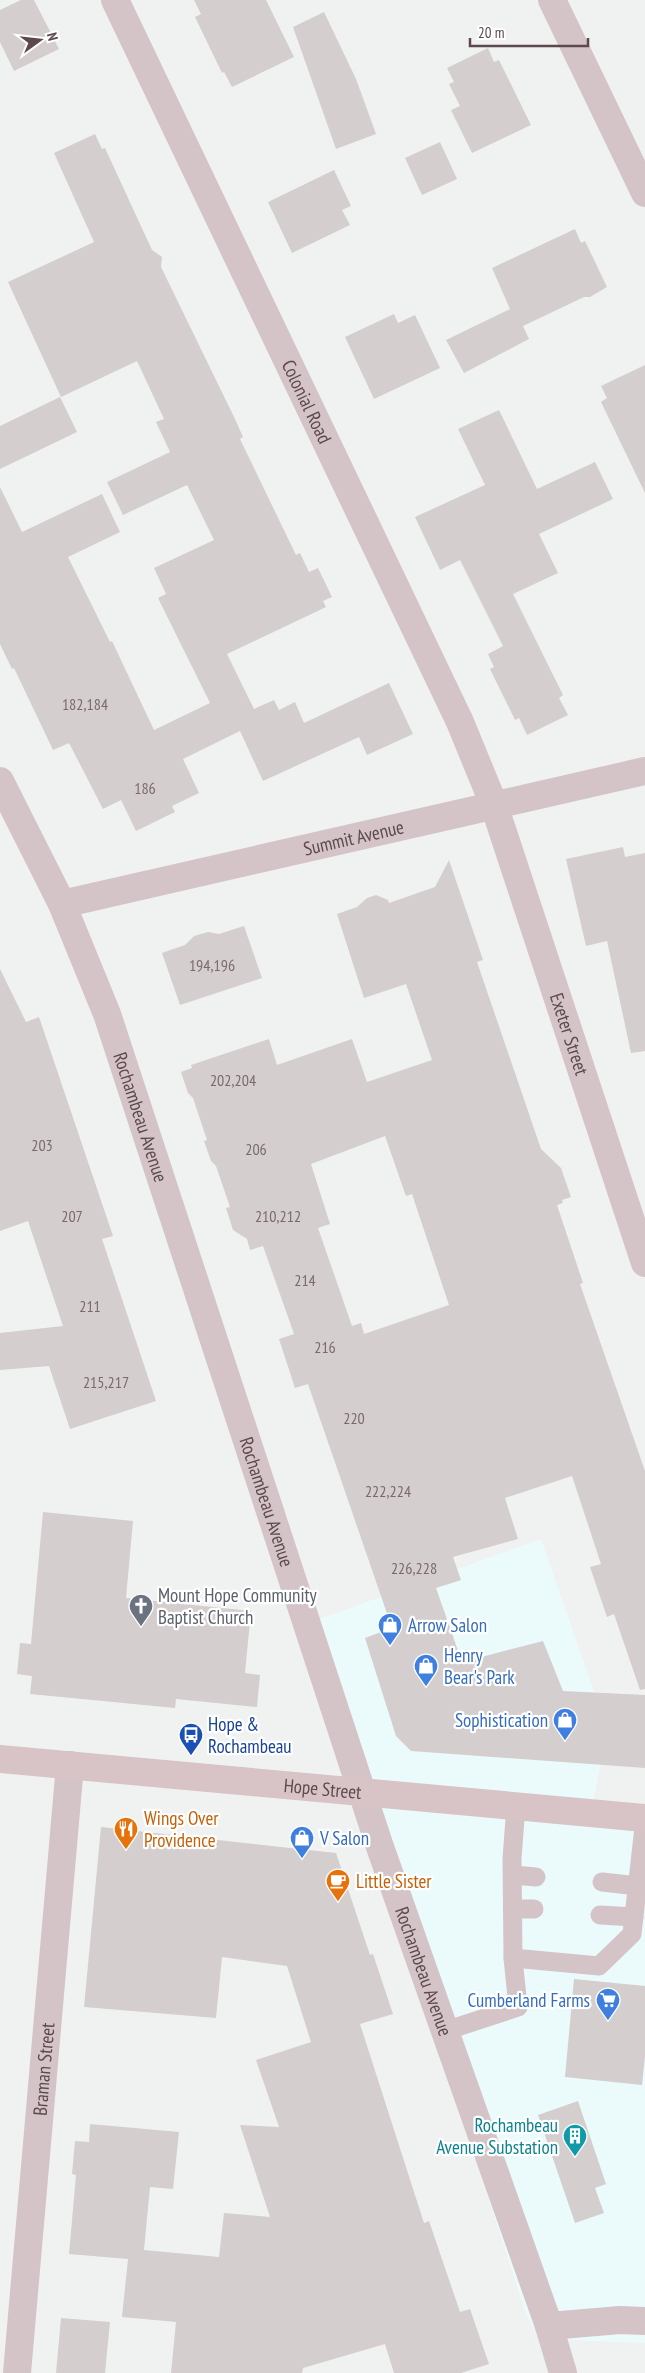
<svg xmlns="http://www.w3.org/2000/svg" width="645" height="2373" viewBox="0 0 645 2373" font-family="'PT Sans Narrow',sans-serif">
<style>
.commercial{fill:#ebfbfb}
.building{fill:#d4cece;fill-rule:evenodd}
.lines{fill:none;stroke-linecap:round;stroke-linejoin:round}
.service{stroke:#d4c4c8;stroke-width:19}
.minor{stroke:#d4c4c8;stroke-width:28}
.tertiary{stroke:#d4c4c8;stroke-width:28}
.secondary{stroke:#d8c4c7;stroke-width:28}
.labels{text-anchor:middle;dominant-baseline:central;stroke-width:4.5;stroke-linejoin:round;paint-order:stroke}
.number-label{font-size:16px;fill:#7b6a6d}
.street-label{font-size:19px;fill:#5d494d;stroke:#fff}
.worship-label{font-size:19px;fill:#5b616d;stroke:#fff;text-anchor:start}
.shop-label{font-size:19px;fill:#366cbe;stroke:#fff;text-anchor:start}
.transit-label{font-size:19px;fill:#164399;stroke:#fff;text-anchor:start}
.food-label{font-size:19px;fill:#c56008;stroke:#fff;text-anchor:start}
.culture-label{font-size:19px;fill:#0d838f;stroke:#fff;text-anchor:end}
</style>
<rect width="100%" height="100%" fill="#f0f2f1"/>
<!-- commercial -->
<path class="commercial" d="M541,1539L608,1732L588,1823L608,1829L645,1833V2343L540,2339L526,2314L303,1625Z"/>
<!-- building -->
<g class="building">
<path d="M21,0H34L59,49L14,71L0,42V10Z"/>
<path d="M194,0H266L294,57L232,87L224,72L222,73L195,17L201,14Z"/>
<path d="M324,12L356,79L376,134L336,149L293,27Z"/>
<path d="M488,48L494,62L499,60L531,125L472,153L451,110L460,106L449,84L454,82L447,68Z"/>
<path d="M95,134L102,149L105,148L152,250L162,257L161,267L235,419L243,437L240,439L296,555L300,553L309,572L318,568L332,597L323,601L326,607L227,654L254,709L274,700L279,710L295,702L304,723L389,683L413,734L367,755L359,737L263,781L240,731L183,759L199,793L172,806L175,812L136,831L121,800L103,809L69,743L53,750L14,668L12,669L0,644V487L22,532L102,494L120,532L68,557L110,642L112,641L154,730L210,703L158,598L166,594L154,568L214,540L187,485L123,515L107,482L170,452L156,422L164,419L137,361L61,397L8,282L94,242L54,153Z"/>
<path d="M440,142L457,179L422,195L405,158Z"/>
<path d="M334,170L351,206L342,210L350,225L292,253L268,202Z"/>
<path d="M575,229L581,243L585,241L607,287L590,297H584L523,326L529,339L464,373L446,340L510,309L492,268Z"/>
<path d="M394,314L398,323L415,315L440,368L374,399L345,337Z"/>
<path d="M645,365V493L601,402L607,398L601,386Z"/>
<path d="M60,397L77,432L0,469V426Z"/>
<path d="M499,410L537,489L595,462L613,499L539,534L558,573L513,594L563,695L559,698L568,715L527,735L519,718L515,720L490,669L494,667L488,654L503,646L460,560L440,570L415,517L485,485L458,429Z"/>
<path d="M623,847L625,857L645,853V1051L631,1053L607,941L586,946L566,859Z"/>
<path d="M449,860L483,960L477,962L541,1149L561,1168L571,1197L562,1200L563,1203L557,1205L583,1283L580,1284L645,1471V1689L640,1690L614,1614L607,1617L590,1567L601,1564L572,1476L505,1498L518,1539L453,1557L461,1580L436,1588L462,1662L543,1641L563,1691L645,1695V1768L411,1751L396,1736L365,1638L392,1628L308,1384L295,1388L279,1339L294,1334L263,1246L250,1250L247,1239L233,1230L226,1208L230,1207L216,1166L211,1161L204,1141L207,1140L193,1098L188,1093L181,1072L192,1068L191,1065L269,1039L277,1065L352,1039L367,1082L432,1060L406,984L364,998L337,914L357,907L367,898L376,895L388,900L389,903L435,887ZM385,1136L406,1196L412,1194L449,1305L364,1334L361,1323L352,1326L318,1228L330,1224L311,1164Z"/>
<path d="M244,926L262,978L180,1005L162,953L185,945L194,936L208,932L219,934Z"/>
<path d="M0,969L26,1022L39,1017L113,1236L102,1239L156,1401L70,1429L49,1366L0,1370V1333L63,1326L28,1221L0,1231Z"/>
<path d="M43,1512L133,1521L126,1598L251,1611L245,1673L260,1675L257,1707L176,1699L175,1708L30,1694L32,1676L17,1674L20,1643L31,1644Z"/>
<path d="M101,1827L336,1853L370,1955L373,1954L393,2014L360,2024L424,2223L429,2221L460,2312L470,2309L489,2364L461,2373H394L385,2344L303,2368L302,2373H171L176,2322L122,2317L128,2259L69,2254L76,2175L72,2174L75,2141L89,2142L90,2124L179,2132L173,2189L150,2187L144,2250L219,2257L224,2213L270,2217L240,2125L279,2127L256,2060L311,2042L287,1966L222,1957L216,2018L84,2007Z"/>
<path d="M574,1979L645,1986V2056L642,2085L565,2077Z"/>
<path d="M578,2101L606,2184L595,2188L604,2213L575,2223L538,2115Z"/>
<path d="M61,2318L110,2322L105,2373H56Z"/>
</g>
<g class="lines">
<!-- service -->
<g class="service">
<path d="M516,1805L512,1859L513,1958L599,1966L632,1934L645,1818"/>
<path d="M513,1875L536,1877"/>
<path d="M602,1882L638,1886"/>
<path d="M513,1909H534"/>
<path d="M600,1915L634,1917"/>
<path d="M445,2031L518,2007L513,1958"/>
</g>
<!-- minor -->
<g class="minor">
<path id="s1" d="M115,0L460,722L494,805L645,1263"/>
<path d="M552,0L645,193"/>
<path id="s2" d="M62,904L645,771"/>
<path d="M549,2326L620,2320L645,2321"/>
<path id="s3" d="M17,2373L70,1765"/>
</g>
<!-- tertiary -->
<path class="tertiary" id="s4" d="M0,781L62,904L107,1014L380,1847L549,2326L563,2373"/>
<!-- secondary -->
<path class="secondary" id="s5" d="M0,1759L645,1818"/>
</g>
<!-- icons -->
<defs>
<symbol id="church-pin" viewBox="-11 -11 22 30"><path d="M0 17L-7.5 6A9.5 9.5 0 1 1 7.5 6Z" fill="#6b7280" stroke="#fff"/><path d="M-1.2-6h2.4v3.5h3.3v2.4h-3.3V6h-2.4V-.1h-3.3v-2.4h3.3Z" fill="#fff"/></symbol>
<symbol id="shop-pin" viewBox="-11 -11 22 30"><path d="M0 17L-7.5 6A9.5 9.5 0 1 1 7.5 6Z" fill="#3f7fe0" stroke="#fff"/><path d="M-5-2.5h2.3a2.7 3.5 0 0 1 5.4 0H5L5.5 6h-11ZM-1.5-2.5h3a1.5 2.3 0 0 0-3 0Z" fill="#fff"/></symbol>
<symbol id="bus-pin" viewBox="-11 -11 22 30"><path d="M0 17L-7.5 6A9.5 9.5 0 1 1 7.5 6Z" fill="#1a4fb4" stroke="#fff"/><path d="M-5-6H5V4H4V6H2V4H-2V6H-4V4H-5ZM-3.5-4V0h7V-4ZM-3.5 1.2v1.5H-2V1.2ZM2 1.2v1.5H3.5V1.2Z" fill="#fff"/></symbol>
<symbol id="restaurant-pin" viewBox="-11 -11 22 30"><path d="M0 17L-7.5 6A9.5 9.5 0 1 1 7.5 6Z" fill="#e8710a" stroke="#fff"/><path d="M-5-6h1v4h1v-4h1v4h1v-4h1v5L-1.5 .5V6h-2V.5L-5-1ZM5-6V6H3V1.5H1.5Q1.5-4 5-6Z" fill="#fff"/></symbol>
<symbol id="cafe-pin" viewBox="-11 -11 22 30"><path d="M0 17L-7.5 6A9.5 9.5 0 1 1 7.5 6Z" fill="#e8710a" stroke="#fff"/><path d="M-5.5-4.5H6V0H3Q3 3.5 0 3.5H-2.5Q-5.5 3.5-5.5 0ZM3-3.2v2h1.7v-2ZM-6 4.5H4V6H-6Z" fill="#fff"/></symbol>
<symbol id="supermarket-pin" viewBox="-11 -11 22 30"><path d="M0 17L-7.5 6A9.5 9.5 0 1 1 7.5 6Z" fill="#3f7fe0" stroke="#fff"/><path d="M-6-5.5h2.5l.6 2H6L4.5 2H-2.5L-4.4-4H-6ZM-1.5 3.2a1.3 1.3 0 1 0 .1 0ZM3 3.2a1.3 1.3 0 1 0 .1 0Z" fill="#fff"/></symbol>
<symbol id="building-pin" viewBox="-11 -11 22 30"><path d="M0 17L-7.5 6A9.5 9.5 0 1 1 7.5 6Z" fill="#0f9aa8" stroke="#fff"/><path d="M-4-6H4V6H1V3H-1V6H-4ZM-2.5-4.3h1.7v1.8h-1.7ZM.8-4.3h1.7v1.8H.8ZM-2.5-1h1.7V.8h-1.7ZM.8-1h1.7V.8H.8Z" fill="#fff"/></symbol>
</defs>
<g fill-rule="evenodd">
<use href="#church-pin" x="127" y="1592" width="28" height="38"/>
<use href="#shop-pin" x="376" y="1611" width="28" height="38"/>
<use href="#shop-pin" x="412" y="1652" width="28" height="38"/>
<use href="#shop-pin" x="551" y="1706" width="28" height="38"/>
<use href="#bus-pin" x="177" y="1721" width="28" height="38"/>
<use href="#restaurant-pin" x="112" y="1815" width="28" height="38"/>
<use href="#shop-pin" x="288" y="1824" width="28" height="38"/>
<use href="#cafe-pin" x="324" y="1867" width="28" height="38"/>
<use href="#supermarket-pin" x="594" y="1986" width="28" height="38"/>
<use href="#building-pin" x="561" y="2122" width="28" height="38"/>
</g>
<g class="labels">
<!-- number labels -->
<g class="number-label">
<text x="85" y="704">182,184</text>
<text x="145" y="788">186</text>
<text x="212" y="965">194,196</text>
<text x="233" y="1080">202,204</text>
<text x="42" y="1145">203</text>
<text x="256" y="1149">206</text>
<text x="72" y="1216">207</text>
<text x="278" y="1216">210,212</text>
<text x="305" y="1280">214</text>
<text x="90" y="1306">211</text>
<text x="325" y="1347">216</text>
<text x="106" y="1382">215,217</text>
<text x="354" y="1418">220</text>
<text x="388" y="1491">222,224</text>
<text x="414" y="1568">226,228</text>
</g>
<!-- street labels -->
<g class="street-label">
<text stroke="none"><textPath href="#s1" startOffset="445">Colonial Road</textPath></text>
<text stroke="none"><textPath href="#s2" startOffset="299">Summit Avenue</textPath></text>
<text stroke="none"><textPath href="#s1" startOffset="1131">Exeter Street</textPath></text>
<text stroke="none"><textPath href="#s4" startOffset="365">Rochambeau Avenue</textPath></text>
<text stroke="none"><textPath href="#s4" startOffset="770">Rochambeau Avenue</textPath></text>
<text stroke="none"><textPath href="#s5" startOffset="324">Hope Street</textPath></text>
<text stroke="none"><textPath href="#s4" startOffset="1265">Rochambeau Avenue</textPath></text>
<text stroke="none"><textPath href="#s3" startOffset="305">Braman Street</textPath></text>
</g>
<!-- worship labels -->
<g class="worship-label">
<text x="158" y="1595">Mount Hope Community<tspan x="158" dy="22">Baptist Church</tspan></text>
</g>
<!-- shop labels -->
<g class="shop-label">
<text x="408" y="1625">Arrow Salon</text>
<text x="444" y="1655">Henry<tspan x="444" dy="22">Bear's Park</tspan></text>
<text x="548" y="1720" text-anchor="end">Sophistication</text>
<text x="320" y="1838">V Salon</text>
<text x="590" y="2000" text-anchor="end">Cumberland Farms</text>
</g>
<!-- transit labels -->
<g class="transit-label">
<text x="208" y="1724">Hope &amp;<tspan x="208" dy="22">Rochambeau</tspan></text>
</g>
<!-- food labels -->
<g class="food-label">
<text x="144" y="1818">Wings Over<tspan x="144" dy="22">Providence</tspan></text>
<text x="356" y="1881">Little Sister</text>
</g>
<!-- culture labels -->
<g class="culture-label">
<text x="558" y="2125">Rochambeau<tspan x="558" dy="22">Avenue Substation</tspan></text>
</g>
</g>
<!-- north arrow -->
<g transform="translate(40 40) rotate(75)" stroke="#ffffff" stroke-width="4" paint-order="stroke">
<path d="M0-4L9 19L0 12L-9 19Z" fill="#5d494d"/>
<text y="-8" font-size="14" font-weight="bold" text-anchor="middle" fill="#5d494d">N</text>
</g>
<!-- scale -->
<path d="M470 38v8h118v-8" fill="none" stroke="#5d494d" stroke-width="2.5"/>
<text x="478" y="38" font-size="15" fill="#5d494d" stroke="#ffffff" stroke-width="4" paint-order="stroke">20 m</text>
</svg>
